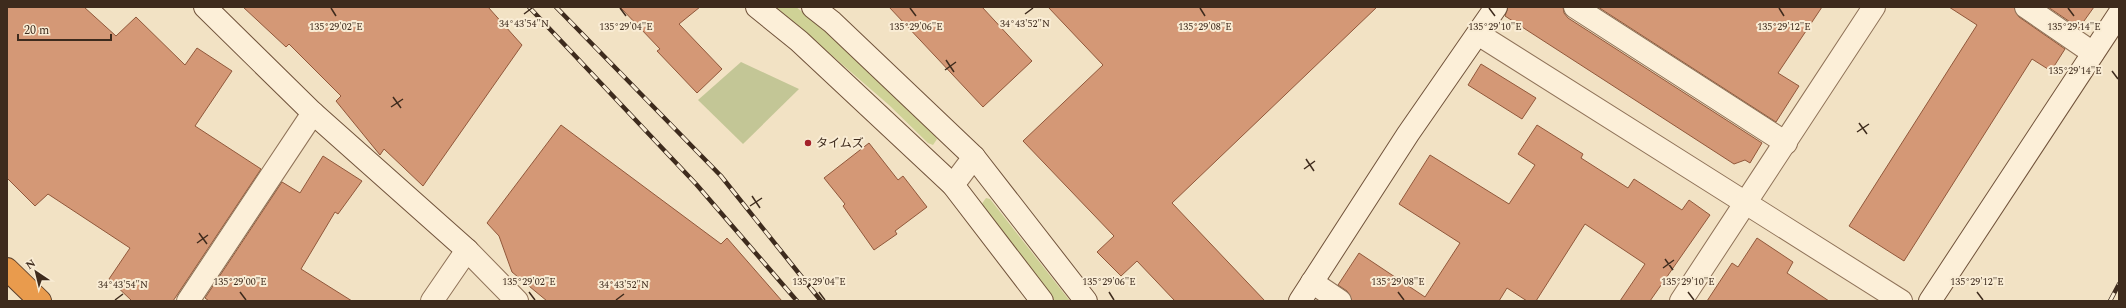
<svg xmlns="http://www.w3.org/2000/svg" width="2126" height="308" viewBox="0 0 2126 308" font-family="Spectral,'Noto Sans JP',serif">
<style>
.green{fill:#cfd296}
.cemetery{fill:#c3c696}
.building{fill:#d49876;stroke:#91583b}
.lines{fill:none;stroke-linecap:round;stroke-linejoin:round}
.street-casing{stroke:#8f7258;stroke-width:24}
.secondary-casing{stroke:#71533b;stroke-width:24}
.highway-casing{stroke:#5d402c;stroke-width:24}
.street{stroke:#fcefd8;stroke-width:22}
.secondary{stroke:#fcefd8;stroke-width:22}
.highway{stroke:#e99b4d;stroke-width:22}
.rail-casing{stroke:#3e2b1d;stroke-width:4.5}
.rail{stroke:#f9ecd4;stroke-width:3;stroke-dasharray:9;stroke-linecap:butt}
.ticks{fill:none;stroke:#3e2b1d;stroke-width:1.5}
.poi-dot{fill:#a4222a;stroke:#f9ecd4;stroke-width:1.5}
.labels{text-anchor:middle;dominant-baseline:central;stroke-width:4;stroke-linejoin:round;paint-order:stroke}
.poi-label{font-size:12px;fill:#3e2b1d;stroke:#f9ecd4;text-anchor:start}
.ticks-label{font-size:10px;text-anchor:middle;fill:#3e2b1d;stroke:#f9ecd4;stroke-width:4;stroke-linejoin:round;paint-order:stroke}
</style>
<rect width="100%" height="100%" fill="#f2e2c4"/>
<!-- green -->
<g class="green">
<path d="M776,7H796L814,21L926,125L937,139L933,145L928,143L889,105Z"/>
<path d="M986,198L990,199L1070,301H1053L981,205Z"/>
</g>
<!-- cemetery -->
<path class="cemetery" d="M741,62L799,89L743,144L698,100Z"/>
<!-- building -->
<g class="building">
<path d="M7,7H84L116,36L136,17L185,65L197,48L232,71L195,126L261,169L173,301H132L109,279L130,248L48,194L35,206L7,178Z"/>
<path d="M243,7H488L522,45L423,186L384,149L380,155L336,101L341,96L289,44L286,47Z"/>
<path d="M620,7H700L679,24L722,69L697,93L657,51L660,49Z"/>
<path d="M889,7H982L1032,61L983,107Z"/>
<path d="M1048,7H1377L1172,203L1265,301H1175L1137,261L1121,276L1097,252L1114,236L1023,141L1103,65Z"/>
<path d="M1508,7H1563L1564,13L1568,18L1762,143L1750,163L1745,160L1734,164L1505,16Z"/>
<path d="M1598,7H1822L1778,73L1799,86L1776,122Z"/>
<path d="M1949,7H2014L2019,17L2065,49L2051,71L2032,59L1904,261L1849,226L1977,25Z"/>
<path d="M2048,7H2094L2079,28Z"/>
<path d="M1481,64L1536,98L1522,119L1468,85Z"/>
<path d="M561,125L721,244L727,238L782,301H547L512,272L499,236L487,223Z"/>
<path d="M1537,125L1583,154L1581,158L1628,188L1634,179L1682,210L1689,200L1710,215L1650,301H1620L1645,264L1585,224L1536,301H1527L1507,288L1499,301H1352L1347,291L1338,285L1359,253L1425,297L1460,243L1399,204L1430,155L1509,204L1535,165L1518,154Z"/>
<path d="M869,143L898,180L903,176L927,207L895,231L897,234L874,250L843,206L845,204L824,178Z"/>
<path d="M323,156L362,181L338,214L335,212L301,269L352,301H209L205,298L282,182L300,193Z"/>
<path d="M1757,238L1793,262L1787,273L1829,301H1707L1732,263L1738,267Z"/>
</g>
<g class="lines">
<defs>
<g id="street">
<path d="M1575,7L1786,143"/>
<path d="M2026,7L2093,53"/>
<path d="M1478,34L1901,301"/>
<path d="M953,185L974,157"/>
<path d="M1312,282L1340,301"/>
<path d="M188,301L313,113"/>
<path d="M432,301L467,250L517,301"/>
<path d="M1681,301L1874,7"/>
</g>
<g id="secondary">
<path d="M205,7L313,113L467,250"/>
<path d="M757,7L799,41L953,185L1042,301"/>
<path d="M813,7L832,22L974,157L1086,301"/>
<path d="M1300,301L1408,134L1496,7"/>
<path d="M1930,301L2119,14"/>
</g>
<path id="highway" d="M7,269L40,301"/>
</defs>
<!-- street casing -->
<use href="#street" class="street-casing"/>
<!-- secondary casing -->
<use href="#secondary" class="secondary-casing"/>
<!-- highway casing -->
<use href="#highway" class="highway-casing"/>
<!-- street -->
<use href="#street" class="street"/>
<!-- secondary -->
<use href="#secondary" class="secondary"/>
<!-- highway -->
<use href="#highway" class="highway"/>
<defs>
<g id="rail">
<path d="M529,7L696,184L797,301"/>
<path d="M556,7L721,176L821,301"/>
<path d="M2110,301L2119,284"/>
</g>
</defs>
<!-- rail casing -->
<use href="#rail" class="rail-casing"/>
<!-- rail -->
<use href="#rail" class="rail"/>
</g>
<!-- ticks -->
<path class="ticks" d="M331,8L336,16M620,8L626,16M910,8L916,16M1200,8L1205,16M1489,8L1495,16M1779,8L1784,16M2068,8L2074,16M524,14L532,8M1025,14L1033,8M946,60L954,72M945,70L956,62M2112,71L2118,79M393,97L401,108M391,107L403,99M1859,123L1867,134M1857,132L1869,124M1306,159L1314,171M1304,169L1315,161M752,196L760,208M750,206L762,198M199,233L207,244M197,243L208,235M1665,259L1673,270M1663,268L1674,260M240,292L246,300M529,292L535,300M819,292L825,300M1109,292L1114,300M1398,292L1404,300M1688,292L1694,300M1977,292L1983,300M115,300L123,294M616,300L624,294"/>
<!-- markers -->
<circle class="poi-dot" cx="808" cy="143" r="4"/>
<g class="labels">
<!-- poi labels -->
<g class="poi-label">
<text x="816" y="143">タイムズ</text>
</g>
</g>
<g class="ticks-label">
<text x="524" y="27">34°43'54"N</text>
<text x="1025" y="27">34°43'52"N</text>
<text x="336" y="30">135°29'02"E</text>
<text x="626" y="30">135°29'04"E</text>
<text x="916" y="30">135°29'06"E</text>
<text x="1205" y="30">135°29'08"E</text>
<text x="1495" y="30">135°29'10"E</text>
<text x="1784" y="30">135°29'12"E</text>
<text x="2074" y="30">135°29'14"E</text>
<text x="2075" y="74">135°29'14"E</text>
<text x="240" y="285">135°29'00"E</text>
<text x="529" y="285">135°29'02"E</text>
<text x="819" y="285">135°29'04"E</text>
<text x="1109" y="285">135°29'06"E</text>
<text x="1398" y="285">135°29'08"E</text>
<text x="1688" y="285">135°29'10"E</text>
<text x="1977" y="285">135°29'12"E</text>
<text x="123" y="288">34°43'54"N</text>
<text x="624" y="288">34°43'52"N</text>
</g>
<!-- border -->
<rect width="2126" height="308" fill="none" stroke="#3e2b1d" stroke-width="16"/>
<!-- north arrow -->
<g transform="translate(36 272) rotate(325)" stroke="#f9ecd4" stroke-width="3" paint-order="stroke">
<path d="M0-3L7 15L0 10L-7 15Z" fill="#3e2b1d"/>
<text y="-6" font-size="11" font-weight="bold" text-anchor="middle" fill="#3e2b1d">N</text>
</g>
<!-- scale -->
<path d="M18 34v6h93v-6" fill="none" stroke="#3e2b1d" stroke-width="2"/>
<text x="24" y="34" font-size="12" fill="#3e2b1d" stroke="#f9ecd4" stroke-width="3" paint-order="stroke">20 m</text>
</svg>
